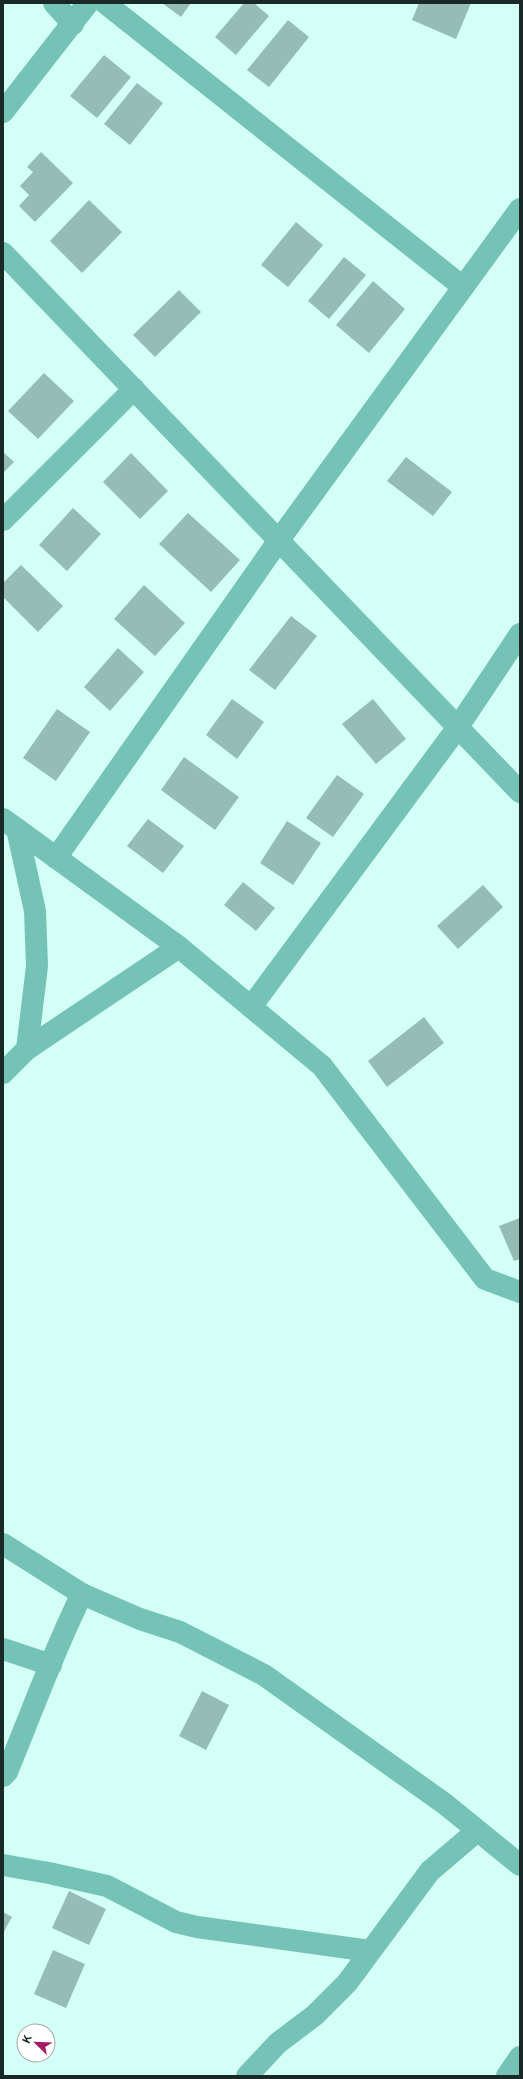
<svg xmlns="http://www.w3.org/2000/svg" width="523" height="2079" viewBox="0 0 523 2079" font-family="'Public Sans',sans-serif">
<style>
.building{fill:#95bdb6}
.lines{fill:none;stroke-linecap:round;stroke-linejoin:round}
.minor{stroke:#75c3b6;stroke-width:22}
</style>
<rect width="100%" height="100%" fill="#d4fff7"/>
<!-- building -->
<g class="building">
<path d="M162,3H191L181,17Z"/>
<path d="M244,3H254L269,16L236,55L215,37Z"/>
<path d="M419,3H471L456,39L412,20Z"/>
<path d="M288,20L309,37L269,87L247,70Z"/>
<path d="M104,55L131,77L97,118L70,96Z"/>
<path d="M137,83L163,103L130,145L104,124Z"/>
<path d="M41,152L73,183L35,222L19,206L29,195L20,186L33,172L27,167Z"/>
<path d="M89,200L122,232L82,273L50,241Z"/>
<path d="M296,222L323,245L288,287L261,265Z"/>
<path d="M344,257L366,275L329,319L308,301Z"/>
<path d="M373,281L405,309L369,353L336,325Z"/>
<path d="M179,290L201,312L155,357L133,335Z"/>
<path d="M44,373L74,401L38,439L8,411Z"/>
<path d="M3,452L14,462L3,473Z"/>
<path d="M131,453L168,491L140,519L103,482Z"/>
<path d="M406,457L452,492L433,516L387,481Z"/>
<path d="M73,508L101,534L67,571L39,545Z"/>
<path d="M188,513L240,560L211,592L159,544Z"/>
<path d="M21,565L63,606L38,632L3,597V583Z"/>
<path d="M144,585L185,623L155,656L114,619Z"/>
<path d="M291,616L317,636L275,690L249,670Z"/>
<path d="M118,648L144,672L110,711L84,687Z"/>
<path d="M232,699L264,722L237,759L206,735Z"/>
<path d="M373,699L406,739L376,764L342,724Z"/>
<path d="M57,709L90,732L56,781L23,758Z"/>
<path d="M184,757L239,797L215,830L161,790Z"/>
<path d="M337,775L364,794L333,837L306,818Z"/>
<path d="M148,819L184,846L163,873L127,846Z"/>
<path d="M287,821L321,843L293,885L260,863Z"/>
<path d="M243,882L275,908L256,931L224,905Z"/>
<path d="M483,885L503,907L458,949L437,926Z"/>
<path d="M424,1017L444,1043L387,1087L368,1061Z"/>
<path d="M520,1218V1259L514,1261L499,1226Z"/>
<path d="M202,1691L229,1705L206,1750L179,1736Z"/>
<path d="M69,1891L106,1909L89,1945L52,1928Z"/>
<path d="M3,1912L12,1917L3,1933Z"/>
<path d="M53,1950L85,1964L66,2008L34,1994Z"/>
</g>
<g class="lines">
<!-- minor -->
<g class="minor">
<path d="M54,3L73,24"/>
<path d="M105,3L463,287"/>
<path d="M3,112L88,3"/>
<path d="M3,253L520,792"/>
<path d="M3,520L134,389"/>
<path d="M3,819L179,947"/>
<path d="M17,829L35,911L37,966L27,1049"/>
<path d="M56,858L279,540L520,209"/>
<path d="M251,1007L458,727L520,634"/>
<path d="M3,1073L27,1049L179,947L322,1066L485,1279L520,1292"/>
<path d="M3,1544L82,1594"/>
<path d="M3,1649L51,1665"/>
<path d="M3,1776L7,1772C32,1712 53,1652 82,1594L140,1619L180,1632L264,1675L445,1804L520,1865"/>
<path d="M3,1865L49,1873L107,1886L176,1922L197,1927L370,1951"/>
<path d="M247,2076L278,2043L315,2015L347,1983L430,1871L477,1831"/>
<path d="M507,2076L520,2057"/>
</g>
</g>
<!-- border -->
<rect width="523" height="2079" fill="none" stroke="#182926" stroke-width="8"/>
<!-- north arrow -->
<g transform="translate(36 2043) rotate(293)"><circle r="19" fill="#ffffff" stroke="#a3a9a8"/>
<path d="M0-3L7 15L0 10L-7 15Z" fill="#a41a63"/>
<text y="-6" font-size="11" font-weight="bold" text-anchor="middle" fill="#182926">K</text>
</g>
</svg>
